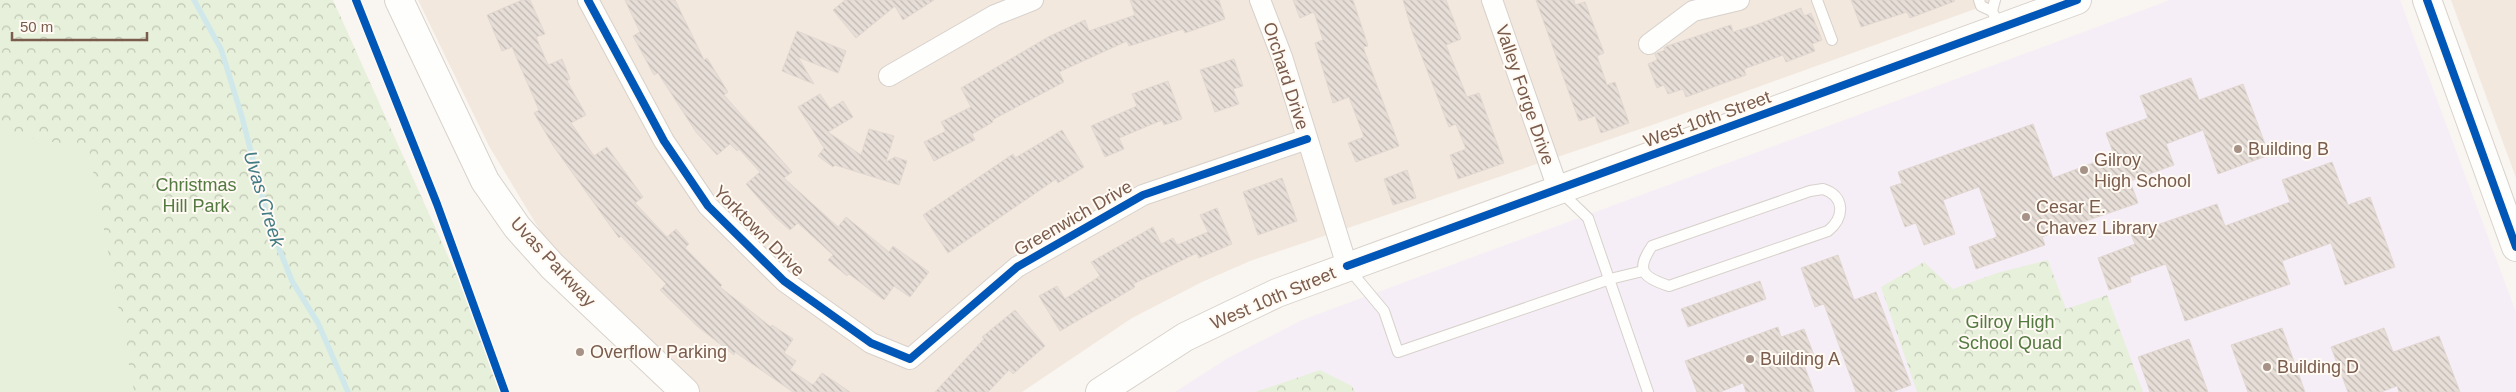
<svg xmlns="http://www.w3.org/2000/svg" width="2516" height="392" viewBox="0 0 2516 392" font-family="Helvetica,sans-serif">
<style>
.residential{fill:#f2e8de}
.education{fill:#f6eef6}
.park{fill:url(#park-crowns)}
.pitch{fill:#e7f0db}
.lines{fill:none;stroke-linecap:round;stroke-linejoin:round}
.stream{stroke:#d0e8ea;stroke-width:5.5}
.building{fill:url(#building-back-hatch);stroke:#e2d8d2}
.lane-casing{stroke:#d7d1cb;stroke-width:12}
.street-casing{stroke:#d7d1cb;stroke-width:22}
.secondary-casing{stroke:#d9d2cb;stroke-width:30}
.lane{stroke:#fefefd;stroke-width:10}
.street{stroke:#fefefd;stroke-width:20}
.secondary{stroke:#fefefd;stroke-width:28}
.cycleway-casing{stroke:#fffaf3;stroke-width:11}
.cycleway{stroke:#0057b8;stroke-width:8}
.poi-dot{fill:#a69286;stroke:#fffaf3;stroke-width:2}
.labels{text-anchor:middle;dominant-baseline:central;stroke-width:4;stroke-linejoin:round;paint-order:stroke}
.street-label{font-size:18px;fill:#7a5c4d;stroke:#fffaf3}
.poi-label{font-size:18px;fill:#7a5c4d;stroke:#fffaf3;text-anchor:start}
.park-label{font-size:18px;fill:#537a41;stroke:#fffaf3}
.water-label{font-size:19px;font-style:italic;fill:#437c86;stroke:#fffaf3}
</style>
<defs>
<pattern id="park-crowns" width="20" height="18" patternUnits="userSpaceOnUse" patternTransform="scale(1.25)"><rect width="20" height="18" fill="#e7f0db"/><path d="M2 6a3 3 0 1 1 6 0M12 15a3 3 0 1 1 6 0" fill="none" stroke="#c0c6b4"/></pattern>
<pattern id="building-back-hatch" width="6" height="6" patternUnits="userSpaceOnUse" patternTransform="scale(1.25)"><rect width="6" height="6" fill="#e6ded7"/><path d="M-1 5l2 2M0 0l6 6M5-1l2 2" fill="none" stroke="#bfb7b1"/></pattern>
</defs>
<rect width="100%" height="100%" fill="#f9f5f0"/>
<!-- residential -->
<g class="residential">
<path d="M418,0H2000L1655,124L1250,261L1202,282L1132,318L1022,392H699L560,264L489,146Z"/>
<path d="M2451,0H2516V178Z"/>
</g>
<!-- education -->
<path class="education" d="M2170,0H2400L2516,312V392H1175L1228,358L1302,320Z"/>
<!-- park -->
<g class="park">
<path d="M0,0H333L509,392H0Z"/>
<path d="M2048,260L2066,309L2107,295L2143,392H1917L1881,287L1924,262L1953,289L1997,273Z"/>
<path d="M1320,370L1352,386L1355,392H1255Z"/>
</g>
<!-- pitch -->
<path class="pitch" d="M0,132L89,149L134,392H0Z"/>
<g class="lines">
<!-- stream -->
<path class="stream" d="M194,0L221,49L242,117L270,226L292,281L318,323L348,392"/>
</g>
<!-- building -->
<g class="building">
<path d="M522,0H530L545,34L536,37L548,65L562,59L570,79L567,81L586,115L571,123L594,156L607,147L643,197L635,203L667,237L676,229L689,244L685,248L722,285L720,287L771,327L772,325L793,339L784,353L796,361L790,370L813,385L822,373L850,392H793L735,352L734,355L697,326L660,290L666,284L621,236L619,238L554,147L534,113L539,110L512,47L502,51L487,15Z"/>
<path d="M625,0H675L704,60L707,58L728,92L724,95L792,172L784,178L838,227L846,217L889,252L893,246L929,272L910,297L894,286L884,300L849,274L847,276L828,260L833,255L798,223L790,230L775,217L746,184L760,172L739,149L737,151L730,144L717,155L696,132L658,73L654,75L633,36L640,32Z"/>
<path d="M845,0H934L903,20L895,6L856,38L833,10Z"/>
<path d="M1130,0H1219L1225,19L1185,33L1183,29L1129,46L1127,41L1059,72L1064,82L992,120L993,122L972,134L975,140L934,161L924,142L946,131L941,122L971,107L961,88L1050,36L1085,20L1089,31L1135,15Z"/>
<path d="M1293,0H1353L1368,46L1363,47L1399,146L1356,162L1348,143L1364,137L1349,97L1333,103L1315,43L1323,40L1314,12L1300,18Z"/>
<path d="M1403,0H1446L1461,39L1446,45L1467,97L1479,93L1504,163L1458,179L1450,155L1466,149L1456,124L1449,127L1412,31Z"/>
<path d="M1536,0H1574L1575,5L1585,2L1604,53L1597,56L1607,85L1615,82L1629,123L1601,133L1595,116L1579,121Z"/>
<path d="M1851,0H1954L1955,1L1910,18L1907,12L1861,27Z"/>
<path d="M1801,8L1804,16L1811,13L1822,40L1812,44L1815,51L1786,62L1783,55L1744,69L1746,75L1686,97L1683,89L1668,94L1664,85L1657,88L1648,64L1657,60L1655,54L1665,50L1664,48L1667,46L1731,25L1733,32L1753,26Z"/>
<path d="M797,31L846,51L838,73L798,57L814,84L782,71Z"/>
<path d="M1234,59L1243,86L1233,89L1239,104L1215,112L1200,70Z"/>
<path d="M2191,78L2199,100L2243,84L2269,155L2218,174L2203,130L2166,144L2174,165L2130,181L2138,203L2054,232L2042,237L2045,245L1976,269L1969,247L1997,237L1979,187L1943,200L1955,234L1924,245L1916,223L1905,227L1890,187L1902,183L1898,172L2033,124L2053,178L2114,155L2106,133L2148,118L2140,96Z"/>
<path d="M1168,81L1182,119L1164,125L1162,120L1119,138L1124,149L1105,157L1091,126L1137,106L1132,94Z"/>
<path d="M820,94L830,109L843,101L853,117L828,132L861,155L869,129L894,136L886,162L895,157L907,161L899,185L835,165L833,167L818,156L824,148L798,107Z"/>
<path d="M1062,130L1084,167L1058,183L1056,179L948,253L923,215L1013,154L1015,158Z"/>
<path d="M2332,162L2348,205L2370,197L2395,267L2345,285L2331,243L2282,261L2290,284L2185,321L2166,264L2130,277L2131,282L2109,290L2098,258L2135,244L2131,234L2217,204L2225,226L2290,202L2282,180Z"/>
<path d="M1407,170L1416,198L1393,205L1384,179Z"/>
<path d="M1282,178L1297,221L1258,235L1243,192Z"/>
<path d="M1217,208L1232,244L1199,258L1197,253L1133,284L1135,287L1060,331L1039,296L1057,286L1065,299L1100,276L1091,262L1153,227L1161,244L1173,238L1177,245L1208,232L1200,215Z"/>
<path d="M1838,255L1854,300L1876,292L1911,385L1892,392H1856L1824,304L1815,307L1801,268Z"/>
<path d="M1760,281L1766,299L1688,327L1681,309Z"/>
<path d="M1015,310L1045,346L1013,374L1009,370L988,392H935L984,339L982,337Z"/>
<path d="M1778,327L1781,337L1804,329L1815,358L1803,362L1814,392H1746L1743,383L1720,392H1697L1685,361Z"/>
<path d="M2282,328L2305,392H2248L2231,345Z"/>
<path d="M2384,328L2393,352L2439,336L2460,392H2399L2397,386L2381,392H2348L2331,347Z"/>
<path d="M2189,339L2208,392H2150L2138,357Z"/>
</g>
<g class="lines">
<defs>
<g id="lane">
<path d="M1817,0L1832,40"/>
<path d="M1979,0L1981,6L1992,11L2000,27"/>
<path d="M1992,11L1995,0"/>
<path d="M1823,189C1845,196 1845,217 1828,231L1669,286C1643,277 1635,271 1652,246L1810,191Z"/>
<path d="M1561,192L1588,218L1648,392"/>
<path d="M1349,269L1384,311L1398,352L1610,279L1643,271"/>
</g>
<g id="street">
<path d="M588,0L664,141L708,206L784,281L871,343L910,359L1017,267L1143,195L1307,139"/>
<path d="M1260,0L1282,57L1347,266"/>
<path d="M1492,0L1558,189"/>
<path d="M1649,44L1693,11L1739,0"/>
<path d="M889,76L995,15L1033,0"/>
</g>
<g id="secondary">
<path d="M399,0L485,181L517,227L552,266L685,392"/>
<path d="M2427,0L2516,247"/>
<path d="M1100,392L1185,337L1277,293L2077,0"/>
</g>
</defs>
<!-- lane casing -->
<use href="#lane" class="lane-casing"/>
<!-- street casing -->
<use href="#street" class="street-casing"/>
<!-- secondary casing -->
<use href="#secondary" class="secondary-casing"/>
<!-- lane -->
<use href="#lane" class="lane"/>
<!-- street -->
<use href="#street" class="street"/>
<!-- secondary -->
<use href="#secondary" class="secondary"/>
<defs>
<g id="cycleway">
<path d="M356,0L437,204L505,392"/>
<path d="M588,0L664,141L708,206L784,281L871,343L910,359L1017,267L1143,195L1307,139"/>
<path d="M2427,0L2516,247"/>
<path d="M1347,266L2077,0"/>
</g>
</defs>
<!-- cycleway casing -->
<use href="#cycleway" class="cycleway-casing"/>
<!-- cycleway -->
<use href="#cycleway" class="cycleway"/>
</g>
<!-- markers -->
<g class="poi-dot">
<circle cx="2238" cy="149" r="5"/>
<circle cx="2084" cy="170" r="5"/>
<circle cx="2026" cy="217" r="5"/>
<circle cx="580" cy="352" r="5"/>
<circle cx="1750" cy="359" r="5"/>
<circle cx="2267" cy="367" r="5"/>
</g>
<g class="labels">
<!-- street labels -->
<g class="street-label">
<text transform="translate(1286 76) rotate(72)">Orchard Drive</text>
<text transform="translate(1525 95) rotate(71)">Valley Forge Drive</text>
<text transform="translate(1707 119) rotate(-20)">West 10th Street</text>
<text transform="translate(1073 218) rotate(-30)">Greenwich Drive</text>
<text transform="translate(759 231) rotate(45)">Yorktown Drive</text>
<text transform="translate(553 262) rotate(47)">Uvas Parkway</text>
<text transform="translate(1273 298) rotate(-23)">West 10th Street</text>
</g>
<!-- poi labels -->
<g class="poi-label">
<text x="2248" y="149">Building B</text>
<text x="2094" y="160">Gilroy<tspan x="2094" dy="21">High School</tspan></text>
<text x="2036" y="207">Cesar E.<tspan x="2036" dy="21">Chavez Library</tspan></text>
<text x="590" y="352">Overflow Parking</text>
<text x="1760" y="359">Building A</text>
<text x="2277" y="367">Building D</text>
</g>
<!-- park labels -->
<g class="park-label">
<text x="196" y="185">Christmas<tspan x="196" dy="21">Hill Park</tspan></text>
<text x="2010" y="322">Gilroy High<tspan x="2010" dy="21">School Quad</tspan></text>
</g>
<!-- water labels -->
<g class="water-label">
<text transform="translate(264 199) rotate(73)">Uvas Creek</text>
</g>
</g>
<!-- scale -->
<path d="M12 32v8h135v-8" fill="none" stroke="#7a5c4d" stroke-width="2.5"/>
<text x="20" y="32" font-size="15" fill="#7a5c4d" stroke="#fffaf3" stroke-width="4" paint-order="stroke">50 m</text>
</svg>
